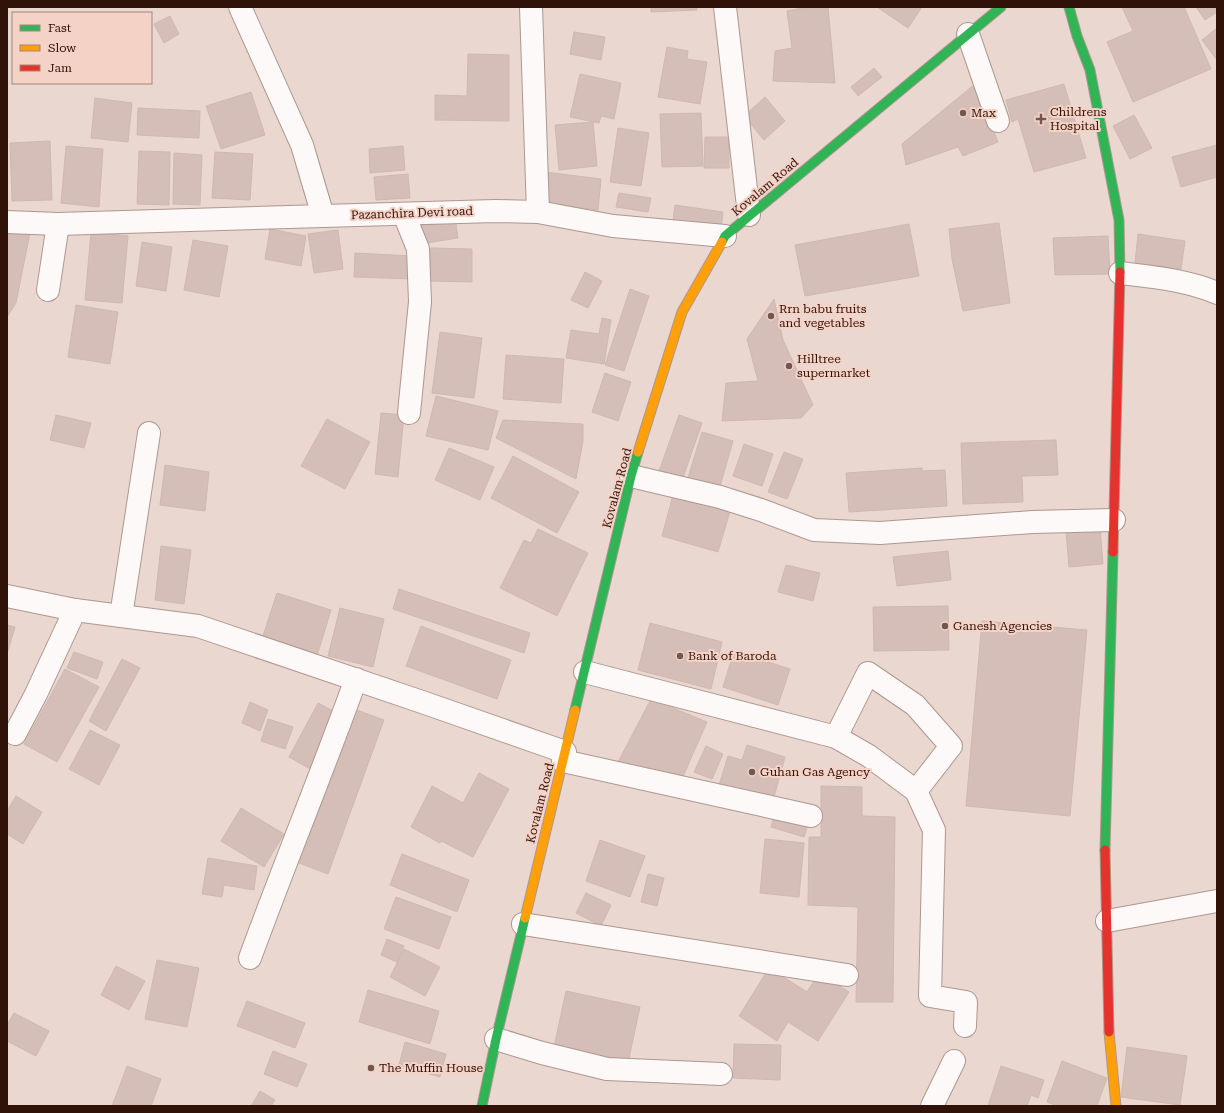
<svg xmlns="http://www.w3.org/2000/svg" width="1224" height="1113" viewBox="0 0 1224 1113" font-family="'Roboto Serif',serif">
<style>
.building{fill:#d5beb7;stroke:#d0b8b0}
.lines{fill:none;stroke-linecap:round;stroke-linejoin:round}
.street-casing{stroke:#ae978f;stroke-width:24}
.fast-casing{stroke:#ae978f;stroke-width:11}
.slow-casing{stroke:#ae978f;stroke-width:11}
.jam-casing{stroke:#ae978f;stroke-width:11}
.street{stroke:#fcf9f8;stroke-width:22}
.fast{stroke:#30b455;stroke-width:9}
.slow{stroke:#ff9f0a;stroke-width:9}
.jam{stroke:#e5322d;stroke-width:9}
.poi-dot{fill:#71574e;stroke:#f4d2c6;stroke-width:1.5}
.labels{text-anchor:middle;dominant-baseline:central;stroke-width:4;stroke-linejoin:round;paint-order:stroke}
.poi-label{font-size:12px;fill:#301208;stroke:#f4d2c6;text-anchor:start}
.street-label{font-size:12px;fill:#301208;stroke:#f4d2c6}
</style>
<rect width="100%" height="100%" fill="#ead7d0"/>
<!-- building -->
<g class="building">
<path d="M651,7H697V10L651,12Z"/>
<path d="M808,7H828L835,83L773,81L775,51L792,48L787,11Z"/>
<path d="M877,7H922L908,28Z"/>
<path d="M1122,7H1184L1211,69L1133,102L1107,42L1133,31Z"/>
<path d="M1196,7H1217V12L1205,20Z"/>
<path d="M170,16L179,34L164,43L154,24Z"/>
<path d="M1217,28V60L1202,40Z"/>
<path d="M574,32L605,37L601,60L570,54Z"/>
<path d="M667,47L688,51L687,59L707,62L700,104L658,97Z"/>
<path d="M468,54L509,55V121L435,120V95L467,96Z"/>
<path d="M874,68L882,77L858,96L851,87Z"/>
<path d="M580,74L621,83L614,119L601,116L599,123L570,117Z"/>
<path d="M975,84L998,142L963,156L958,147L906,165L902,144Z"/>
<path d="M1064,84L1086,158L1034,172L1018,119L1012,122L1006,100Z"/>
<path d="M251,92L265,135L221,149L206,106Z"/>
<path d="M765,97L785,121L764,140L744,116Z"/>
<path d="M95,98L132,103L128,142L91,138Z"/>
<path d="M138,108L200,111L199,138L137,135Z"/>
<path d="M701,113L703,166L662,167L660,114Z"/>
<path d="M1134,115L1152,148L1130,159L1113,126Z"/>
<path d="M593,122L597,166L559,170L555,125Z"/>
<path d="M618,128L649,133L641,186L610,182Z"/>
<path d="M705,137H729V168H704Z"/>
<path d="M50,141L52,200L12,201L10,143Z"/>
<path d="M1217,145V177L1181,187L1172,157Z"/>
<path d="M66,146L103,149L99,207L61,203Z"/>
<path d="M403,146L405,170L370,173L369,149Z"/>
<path d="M139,151L170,152L169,205L137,204Z"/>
<path d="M215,152L253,154L250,200L212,198Z"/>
<path d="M174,153L202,155L200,205L173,204Z"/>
<path d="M545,172L601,179L598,210L541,202Z"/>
<path d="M408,174L410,198L376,200L374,177Z"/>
<path d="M619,193L651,198L648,212L616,207Z"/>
<path d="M675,205L723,212L721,229L673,221Z"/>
<path d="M455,217L458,238L420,244L418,222Z"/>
<path d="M999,223L1010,303L963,311L952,259L949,229Z"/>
<path d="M909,224L919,276L805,296L795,245Z"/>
<path d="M270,229L306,236L301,266L265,259Z"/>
<path d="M338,230L343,269L314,273L308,234Z"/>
<path d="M7,232L30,233L16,303L7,317Z"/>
<path d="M91,232L128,236L122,303L85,300Z"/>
<path d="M1138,234L1185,241L1181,269L1135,263Z"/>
<path d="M1108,236L1110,274L1055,275L1053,238Z"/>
<path d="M193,240L228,246L219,297L184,290Z"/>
<path d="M142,242L172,247L166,291L136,286Z"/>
<path d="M431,248L472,249V282L430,281Z"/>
<path d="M355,253L413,256L412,279L354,277Z"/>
<path d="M585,272L602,281L588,308L571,300Z"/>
<path d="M630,289L649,296L624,371L605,365Z"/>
<path d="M774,299L783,340L813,405L801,418L722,421L726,383L758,381L747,339Z"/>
<path d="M76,305L118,312L110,364L68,357Z"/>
<path d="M602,318L611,320L604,364L566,358L571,330L599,334Z"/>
<path d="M440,332L482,338L474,398L432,393Z"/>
<path d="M506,355L564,359L561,403L503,399Z"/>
<path d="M605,373L631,382L618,421L592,412Z"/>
<path d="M436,396L498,411L488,450L426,436Z"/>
<path d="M381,413L404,415L398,477L375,474Z"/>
<path d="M56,415L91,423L84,448L50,440Z"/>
<path d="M679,415L702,423L680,486L657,477Z"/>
<path d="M327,419L370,442L345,489L301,466Z"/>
<path d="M503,420L583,424V441L576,479L496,438Z"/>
<path d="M702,432L733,441L719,490L687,481Z"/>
<path d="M1056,440L1058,475L1022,476L1023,502L963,504L961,443Z"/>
<path d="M744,444L773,454L762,486L733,476Z"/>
<path d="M449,448L494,467L480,500L435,480Z"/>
<path d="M784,452L803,459L787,499L768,492Z"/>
<path d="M513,456L579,492L557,533L491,498Z"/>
<path d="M165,465L209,472L205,511L160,505Z"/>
<path d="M922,468V471L945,470L947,506L849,512L846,473Z"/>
<path d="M673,495L730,511L718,552L662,536Z"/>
<path d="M1100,528L1103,564L1069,567L1066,531Z"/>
<path d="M538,529L588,553L557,616L500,588L524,540L531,543Z"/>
<path d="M161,546L191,550L184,604L155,600Z"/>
<path d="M948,551L951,580L897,586L893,557Z"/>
<path d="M786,565L820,573L813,601L778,592Z"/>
<path d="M399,589L530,633L524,653L393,609Z"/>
<path d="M277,593L331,610L317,656L262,639Z"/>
<path d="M948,606L949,650L874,651L873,607Z"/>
<path d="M340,608L384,619L373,667L328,656Z"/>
<path d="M982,621L1087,630L1070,816L966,806Z"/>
<path d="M650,623L722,642L711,689L638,670Z"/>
<path d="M7,625L15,627L7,654Z"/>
<path d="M421,626L511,660L497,699L406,666Z"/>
<path d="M734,651L790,669L778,705L723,687Z"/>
<path d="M74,652L103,662L97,679L67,668Z"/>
<path d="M122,659L140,668L106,731L89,721Z"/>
<path d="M65,669L99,687L57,762L24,744Z"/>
<path d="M651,699L707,722L681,781L617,764Z"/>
<path d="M250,702L268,710L260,731L242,723Z"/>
<path d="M318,703L341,715L312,770L289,757Z"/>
<path d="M351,708L384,720L328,874L294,861Z"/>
<path d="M268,719L293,727L285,749L261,741Z"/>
<path d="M90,730L120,745L99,785L69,769Z"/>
<path d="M747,745L785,757L773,801L719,785L728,756L742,760Z"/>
<path d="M706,746L723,754L712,779L694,772Z"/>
<path d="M479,773L509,789L473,857L441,841L440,843L411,827L432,786L463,803Z"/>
<path d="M821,786L862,787V816L895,817L893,1002H856L858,907L808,905L809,837H821Z"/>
<path d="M16,796L42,812L23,844L7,834V811Z"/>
<path d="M241,808L284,834L264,867L221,841Z"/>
<path d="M776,810L809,821L804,837L771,827Z"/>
<path d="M765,839L804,843L799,897L760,893Z"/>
<path d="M600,840L645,856L630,897L586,881Z"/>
<path d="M402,854L469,880L457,912L390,885Z"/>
<path d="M208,858L257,866L254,890L224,885L222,897L202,894Z"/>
<path d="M648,874L664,878L657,906L641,902Z"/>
<path d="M586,893L611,905L601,926L576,913Z"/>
<path d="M396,897L451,917L439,949L384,929Z"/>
<path d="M387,939L404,946L397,962L381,955Z"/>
<path d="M404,949L440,967L425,996L390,977Z"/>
<path d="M157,960L199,968L187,1027L145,1019Z"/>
<path d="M116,966L145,981L129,1010L101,995Z"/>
<path d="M769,968L807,992L819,973L849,992L818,1041L788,1022L777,1041L739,1016Z"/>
<path d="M368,990L439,1011L430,1044L359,1022Z"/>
<path d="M566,991L640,1007L628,1063L554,1047Z"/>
<path d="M247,1001L305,1023L295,1048L237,1026Z"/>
<path d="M14,1013L49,1031L36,1056L7,1041V1025Z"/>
<path d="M405,1042L446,1054L440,1077L399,1065Z"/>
<path d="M734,1044L781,1045L780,1080L733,1078Z"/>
<path d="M1127,1047L1187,1056L1180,1105L1121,1097Z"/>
<path d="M273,1051L307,1064L297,1087L264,1074Z"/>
<path d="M1062,1061L1107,1078L1097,1106H1057L1047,1102Z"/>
<path d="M127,1066L161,1079L151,1106H112Z"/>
<path d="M1001,1066L1044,1080L1038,1098L1031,1095L1027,1106H988Z"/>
<path d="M260,1091L275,1100L271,1106H251Z"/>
</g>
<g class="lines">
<defs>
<g id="street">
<path d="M240,7L302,145L323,216L495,211L538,212L613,226L725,236"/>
<path d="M531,7L538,212"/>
<path d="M725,7L749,215"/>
<path d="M968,34L998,121"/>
<path d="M404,214L418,249L420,302L409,413"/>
<path d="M7,222L58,224L323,216"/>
<path d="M1120,273C1153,277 1187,280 1217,293"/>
<path d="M48,290L58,224"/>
<path d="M631,476L720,497L761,510L814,530L880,533L1033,522L1114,520"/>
<path d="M7,596L75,610L198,626L425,703L565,752"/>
<path d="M121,616L149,433"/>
<path d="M585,672L836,737L869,756L916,791L934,830L930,996L966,1002L965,1026"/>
<path d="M15,734L36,694L75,610"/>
<path d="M836,737L868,673L915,705L951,746L916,791"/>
<path d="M563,761L811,816"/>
<path d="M1107,921L1217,901"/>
<path d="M523,924L847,975"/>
<path d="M250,958C284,865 322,773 356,679"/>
<path d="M496,1039L542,1053L607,1069L721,1074"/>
<path d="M932,1106L954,1061"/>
</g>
<g id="fast">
<path d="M1069,7L1077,36L1090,70L1119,220L1120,272"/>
<path d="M722,242L725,236L1001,7"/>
<path d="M575,710L631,476L638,452"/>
<path d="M1105,850L1113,552"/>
<path d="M482,1106L496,1039L525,918"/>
</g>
<g id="slow">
<path d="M638,452L682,312L722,242"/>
<path d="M525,918L575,710"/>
<path d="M1109,1032L1116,1106"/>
</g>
<g id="jam">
<path d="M1113,552L1120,272"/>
<path d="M1105,850L1109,1032"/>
</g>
</defs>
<!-- street casing -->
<use href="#street" class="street-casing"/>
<!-- fast casing -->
<use href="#fast" class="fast-casing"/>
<!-- slow casing -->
<use href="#slow" class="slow-casing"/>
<!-- jam casing -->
<use href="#jam" class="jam-casing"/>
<!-- street -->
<use href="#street" class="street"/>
<!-- fast -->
<use href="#fast" class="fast"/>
<!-- slow -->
<use href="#slow" class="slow"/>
<!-- jam -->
<use href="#jam" class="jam"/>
</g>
<!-- markers -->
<g class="poi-dot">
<circle cx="963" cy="113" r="4"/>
<path d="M1039 113h4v4h4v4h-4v4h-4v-4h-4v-4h4z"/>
<circle cx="771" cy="316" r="4"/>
<circle cx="789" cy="366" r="4"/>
<circle cx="945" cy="626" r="4"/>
<circle cx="680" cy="656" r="4"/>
<circle cx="752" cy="772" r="4"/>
<circle cx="371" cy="1068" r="4"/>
</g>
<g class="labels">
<!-- poi labels -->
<g class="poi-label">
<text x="1050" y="112">Childrens<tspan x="1050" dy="14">Hospital</tspan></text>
<text x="971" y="113">Max</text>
<text x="779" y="309">Rrn babu fruits<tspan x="779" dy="14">and vegetables</tspan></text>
<text x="797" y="359">Hilltree<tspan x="797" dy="14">supermarket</tspan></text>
<text x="953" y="626">Ganesh Agencies</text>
<text x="688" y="656">Bank of Baroda</text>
<text x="760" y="772">Guhan Gas Agency</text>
<text x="379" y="1068">The Muffin House</text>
</g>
<!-- street labels -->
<g class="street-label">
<text transform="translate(765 187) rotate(-40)">Kovalam Road</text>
<text transform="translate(412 213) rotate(-2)">Pazanchira Devi road</text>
<text transform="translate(617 488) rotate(-75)">Kovalam Road</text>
<text transform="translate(540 803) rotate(-76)">Kovalam Road</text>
</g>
</g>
<!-- border -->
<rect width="1224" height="1113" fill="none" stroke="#301208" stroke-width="16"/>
<!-- legend -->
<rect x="12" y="12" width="140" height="72" fill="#f4d2c6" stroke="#a6857a"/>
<rect x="20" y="25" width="20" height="6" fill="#30b455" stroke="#a6857a"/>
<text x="48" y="32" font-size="12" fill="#301208">Fast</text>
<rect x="20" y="45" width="20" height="6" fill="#ff9f0a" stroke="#a6857a"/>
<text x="48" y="52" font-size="12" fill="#301208">Slow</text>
<rect x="20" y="65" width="20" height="6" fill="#e5322d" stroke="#a6857a"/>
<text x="48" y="72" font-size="12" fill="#301208">Jam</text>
</svg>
